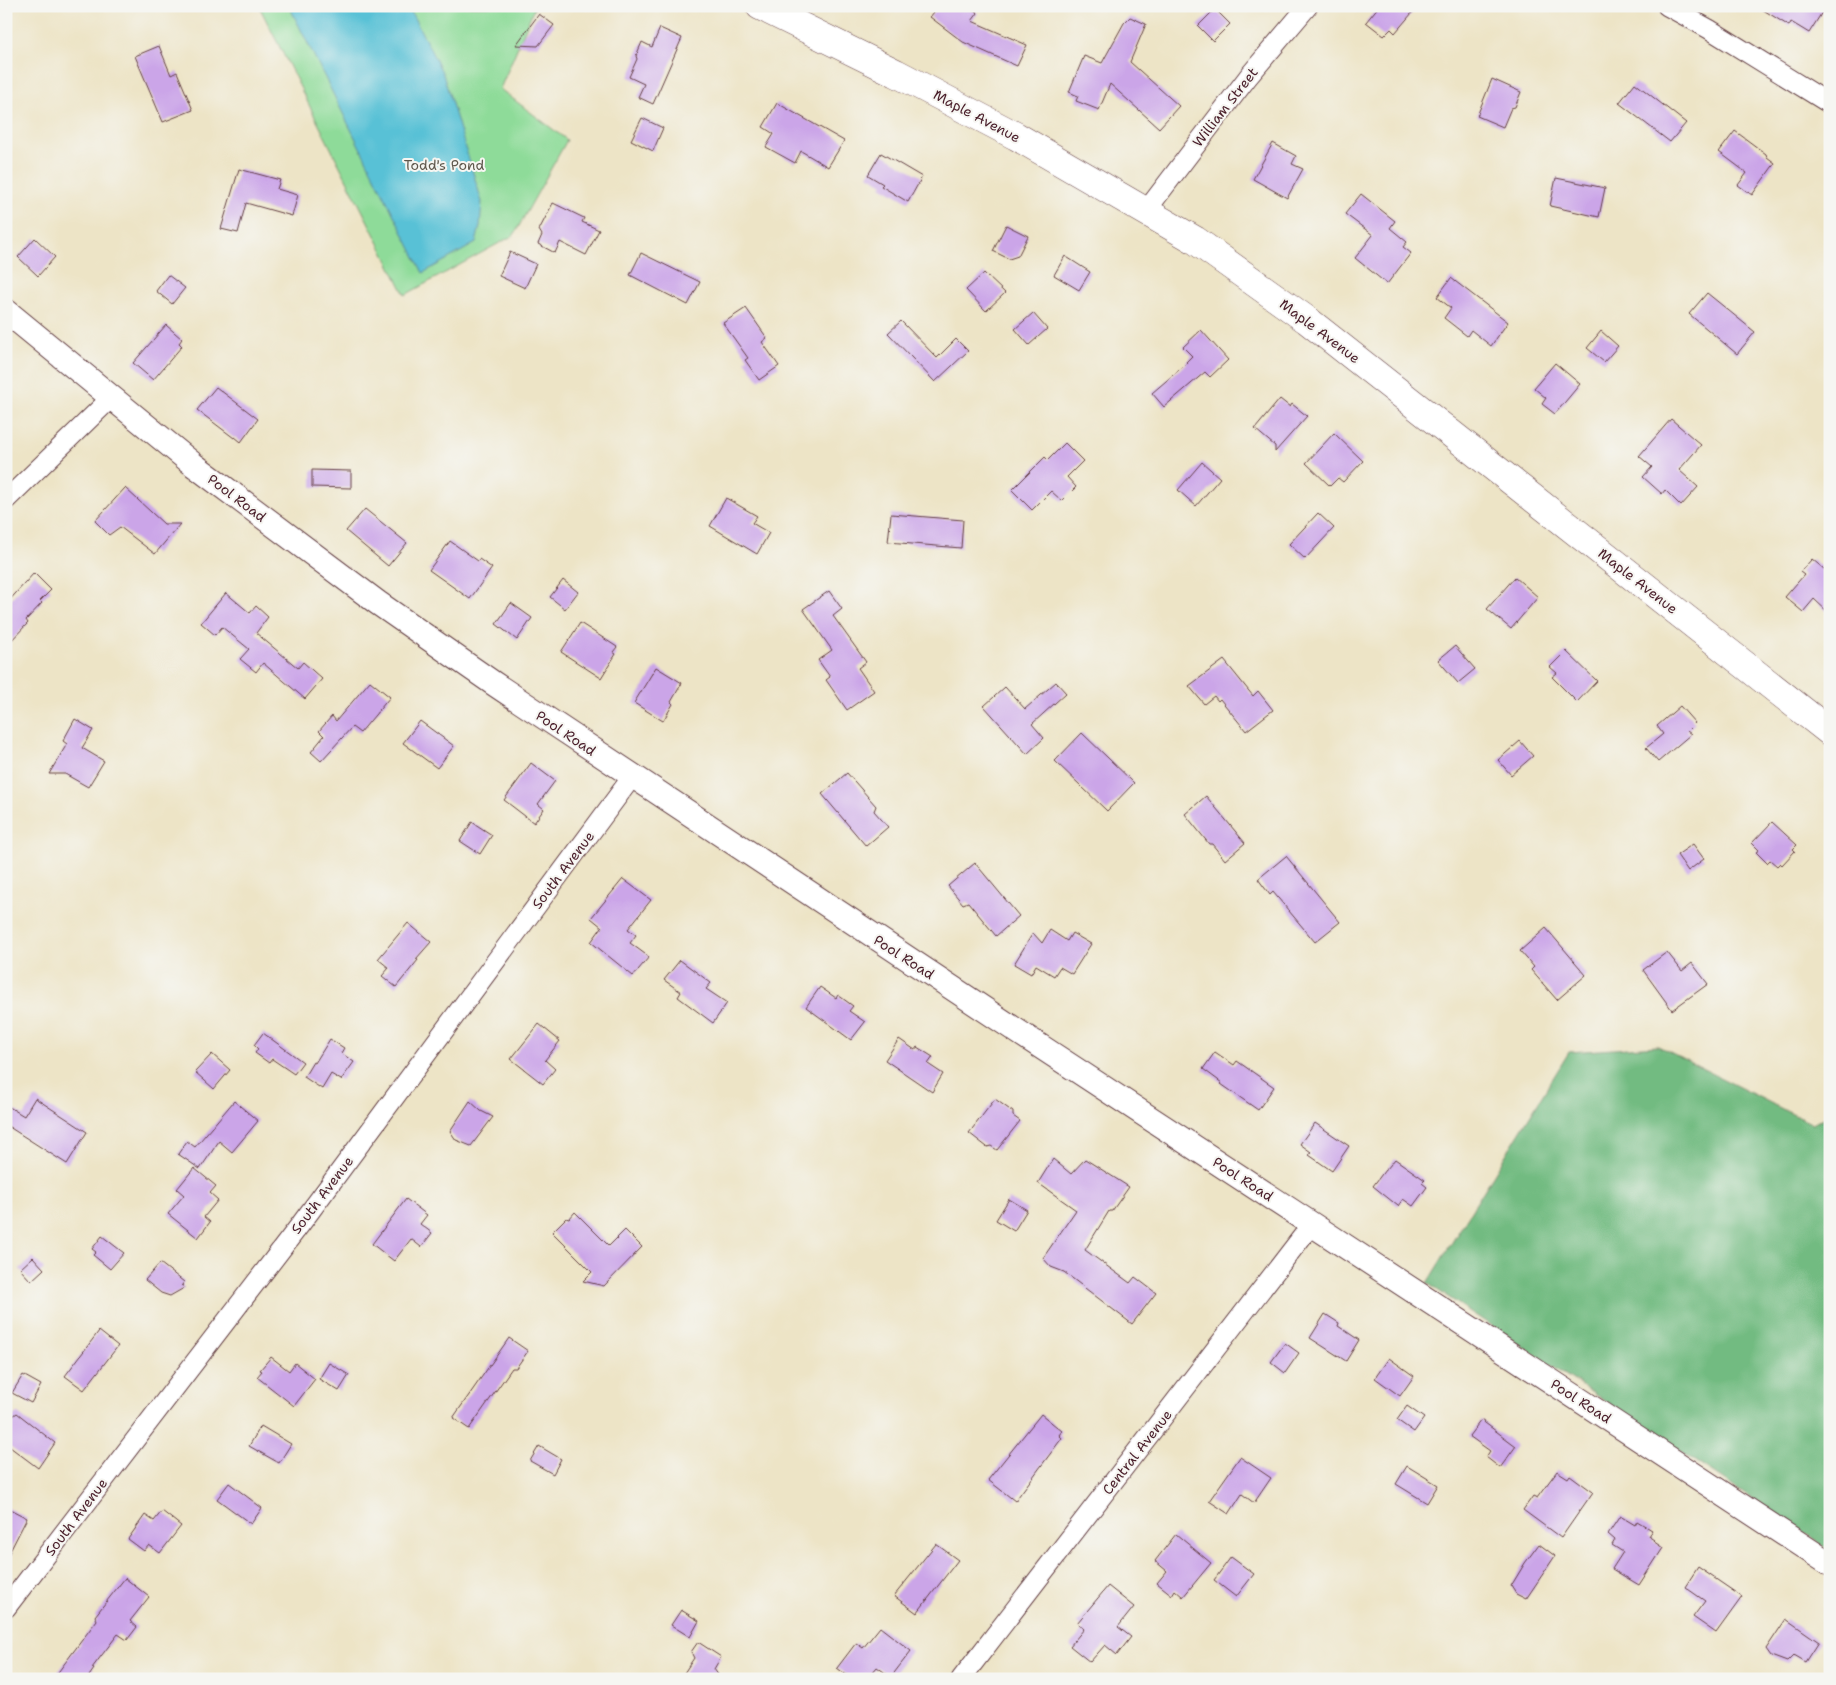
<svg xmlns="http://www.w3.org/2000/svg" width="1836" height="1685" viewBox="0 0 1836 1685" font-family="'Shantell Sans',sans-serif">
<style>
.green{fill:#8edb99;stroke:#6c7d62}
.forest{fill:#72bb81;stroke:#5e6d56}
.water{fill:#59c1d6;stroke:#527080}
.building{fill:#cba5e8}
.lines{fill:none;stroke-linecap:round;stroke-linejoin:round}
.minor-casing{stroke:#623d42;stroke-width:21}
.tertiary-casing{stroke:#623d42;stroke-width:26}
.secondary-casing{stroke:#623d42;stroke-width:29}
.minor{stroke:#fff;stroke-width:19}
.tertiary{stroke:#fff;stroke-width:24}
.secondary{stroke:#fff;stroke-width:28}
.labels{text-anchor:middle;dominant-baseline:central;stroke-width:4;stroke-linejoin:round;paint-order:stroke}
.street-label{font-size:14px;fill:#4a1f2b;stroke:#f6f6f2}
.park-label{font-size:14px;fill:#5e574c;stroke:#f6f6f2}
</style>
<rect width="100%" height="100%" fill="#f6f6f2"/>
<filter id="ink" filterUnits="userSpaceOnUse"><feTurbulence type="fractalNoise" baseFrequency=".02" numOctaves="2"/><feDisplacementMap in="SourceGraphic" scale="10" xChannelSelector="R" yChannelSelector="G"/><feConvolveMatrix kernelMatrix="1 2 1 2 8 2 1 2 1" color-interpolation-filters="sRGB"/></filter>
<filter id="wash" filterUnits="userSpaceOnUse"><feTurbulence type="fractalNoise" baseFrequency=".0096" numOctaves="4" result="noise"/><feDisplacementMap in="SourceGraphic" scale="20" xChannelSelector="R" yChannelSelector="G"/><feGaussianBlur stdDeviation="1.12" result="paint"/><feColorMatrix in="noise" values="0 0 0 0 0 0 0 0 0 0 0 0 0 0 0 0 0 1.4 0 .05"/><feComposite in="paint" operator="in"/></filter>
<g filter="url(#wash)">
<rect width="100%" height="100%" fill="#ede4c6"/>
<!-- green -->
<path class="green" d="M259,6H535L500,89L567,140L514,235L405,295Z"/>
<!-- forest -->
<path class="forest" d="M1658,1046L1812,1124L1830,1115V1551L1427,1283L1569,1052Z"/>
<!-- water -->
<path class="water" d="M289,6H408L443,74L482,202L480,226L476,243L423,273Z"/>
<g id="blocks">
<!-- building -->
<g class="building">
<path d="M939,6H969L978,13L972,21L1027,45L1017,66L963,42L930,17Z"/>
<path d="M1379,6H1418L1395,33L1391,29L1384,36L1366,22Z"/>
<path d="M1757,6H1826L1809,33L1791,22L1789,26Z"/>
<path d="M1215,9L1230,24L1213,41L1198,26Z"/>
<path d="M539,14L554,25L538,46L516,45Z"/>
<path d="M1130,17L1146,24L1130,62L1179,106L1159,128L1110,84L1099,110L1076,101L1078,96L1069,92L1084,56L1102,63L1124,23Z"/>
<path d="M660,28L682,38L653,104L638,97L644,84L629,77L637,59L636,56L642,42L652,47Z"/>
<path d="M159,46L171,75L177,72L193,110L163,122L135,56Z"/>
<path d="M1492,79L1521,92L1515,107L1511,108L1503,127L1477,116Z"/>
<path d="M1635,83L1686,123L1670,142L1619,103Z"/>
<path d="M777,103L844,141L828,167L801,151L795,163L766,147L774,134L763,127Z"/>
<path d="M642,118L663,128L653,151L631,140Z"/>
<path d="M1735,131L1766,154L1767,157L1775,163L1752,195L1738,185L1747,173L1719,152Z"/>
<path d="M1273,143L1296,156L1292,164L1303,169L1287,198L1253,179Z"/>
<path d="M881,153L922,177L908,202L881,186L883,184L868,175Z"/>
<path d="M239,169L280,180L277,189L298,195L292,216L246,203L238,233L221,229Z"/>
<path d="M1556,178L1605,188L1599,217L1550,206Z"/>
<path d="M1361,194L1395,221L1390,228L1407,242L1403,247L1411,253L1387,284L1355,258L1373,235L1345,214Z"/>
<path d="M553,203L584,218L582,222L599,230L586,255L560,242L555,253L538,244L542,235L539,230Z"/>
<path d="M1006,225L1028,236L1018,256L1009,259L993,251Z"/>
<path d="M35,238L55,257L38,276L18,257Z"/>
<path d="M510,252L536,264L525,288L499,276Z"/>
<path d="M641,253L700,282L688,305L630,275Z"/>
<path d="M1065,256L1090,272L1079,290L1054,275Z"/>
<path d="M984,273L1005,293L986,311L966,290Z"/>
<path d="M168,275L185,288L172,304L156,291Z"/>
<path d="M1451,278L1508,322L1491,346L1471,330L1467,336L1444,318L1451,308L1437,297Z"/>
<path d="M1707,293L1755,332L1737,354L1689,314Z"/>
<path d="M746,308L767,338L762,342L779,366L759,380L745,360L748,358L723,323Z"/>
<path d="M1033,313L1047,329L1029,345L1015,329Z"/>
<path d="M901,321L937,358L956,339L968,351L935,382L888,333Z"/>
<path d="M166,325L182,339L179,343L182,346L153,380L133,363Z"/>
<path d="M1201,330L1228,360L1210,377L1205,372L1164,407L1152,393L1187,363L1186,362L1192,356L1183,347Z"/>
<path d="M1601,331L1618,346L1604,362L1587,348Z"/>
<path d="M1555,363L1580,384L1555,414L1542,404L1546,398L1534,388Z"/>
<path d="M216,387L258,419L241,442L235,437L234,438L197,410Z"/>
<path d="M1280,399L1290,407L1292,404L1307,416L1275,452V446L1255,429Z"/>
<path d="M1671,419L1701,445L1679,470L1698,487L1681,506L1665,490L1662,494L1643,477L1652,467L1639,456Z"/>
<path d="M1334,433L1363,461L1343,482L1338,478L1330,486L1306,463Z"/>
<path d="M1065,443L1083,461L1067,477L1076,487L1062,501L1051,491L1032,510L1012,490L1045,457L1048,460Z"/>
<path d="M1202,462L1220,478L1196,506L1178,490Z"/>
<path d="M312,470L351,471V488L312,487Z"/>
<path d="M125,488L164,524H180L155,554L120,527L109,535L95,521Z"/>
<path d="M726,498L757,516L752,523L769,533L757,554L710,526Z"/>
<path d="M365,509L407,543L388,566L346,531Z"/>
<path d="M1318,513L1334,528L1305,559L1289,544Z"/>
<path d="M891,514L963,520L961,548L888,542Z"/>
<path d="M450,541L478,561L479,559L492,568L470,599L429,570Z"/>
<path d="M1812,559L1830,574V614L1814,599L1803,612L1785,597L1804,575L1800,572Z"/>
<path d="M34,573L51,590L40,601L42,603L26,620L28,623L6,646V604Z"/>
<path d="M1515,577L1538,597L1511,629L1487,609Z"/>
<path d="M563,580L578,592L565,609L550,597Z"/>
<path d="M829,591L842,609L833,616L866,662L858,668L874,691L847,710L826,680L830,677L818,660L832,650L803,609Z"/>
<path d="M226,593L250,613L256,606L268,617L256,633L298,668L303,662L322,679L305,699L263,663L256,672L240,659L249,649L222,627L215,635L201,623Z"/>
<path d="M511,603L532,618L517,640L496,624Z"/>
<path d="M580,623L617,647L613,652L616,654L601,678L561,652Z"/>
<path d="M1455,646L1475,669L1458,683L1438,660Z"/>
<path d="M1566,651L1597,681L1577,702L1552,677L1557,673L1550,667Z"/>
<path d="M1224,660L1253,696L1258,691L1273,710L1246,731L1220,699L1218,701L1214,696L1204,704L1189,686Z"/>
<path d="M656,667L682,683L671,702L673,704L663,721L634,703Z"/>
<path d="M370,681L390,697L360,733L352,727L321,761L311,752L324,736L319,731L332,716L336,721Z"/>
<path d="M1056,682L1066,693L1032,724L1044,738L1027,754L984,706L1005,687L1025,709Z"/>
<path d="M1680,706L1695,723L1687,731L1691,734L1658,762L1646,748L1663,734L1657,726Z"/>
<path d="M75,719L93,730L82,748L104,761L88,787L65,774H49L67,744L63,741Z"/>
<path d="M420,721L454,746L437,768L403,743Z"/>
<path d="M1082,733L1134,783L1107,811L1055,761Z"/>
<path d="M1520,741L1533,756L1511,775L1498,760Z"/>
<path d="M531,763L555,781L538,804L544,809L534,823L504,800Z"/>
<path d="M847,773L876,806L874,811L888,827L866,846L822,794Z"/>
<path d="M1206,796L1245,843L1225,860L1212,844H1209L1185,814Z"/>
<path d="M472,822L492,835L480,854L460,841Z"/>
<path d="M1772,822L1797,845L1793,849L1795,851L1782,865L1780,863L1777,866L1770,860L1767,863L1756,852L1759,850L1752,843Z"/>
<path d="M1693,844L1704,859L1688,871L1677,855Z"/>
<path d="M1286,856L1340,922L1315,942L1273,892L1270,895L1258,879Z"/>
<path d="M975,863L1019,916L996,936L968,902L963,904L948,886Z"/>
<path d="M623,879L651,900L628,929L636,935L630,943L649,957L633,976L591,942L602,927L591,918Z"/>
<path d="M408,923L431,942L416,959L418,960L396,987L382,976L389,968L378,959Z"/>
<path d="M1546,928L1586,975L1557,1000L1531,970L1534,967L1520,951Z"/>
<path d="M1050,930L1067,941L1072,933L1091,944L1072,974L1060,967L1054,976L1036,965L1031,974L1014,964L1033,933L1042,943Z"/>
<path d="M1667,952L1682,971L1692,963L1708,984L1672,1010L1643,970Z"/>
<path d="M680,960L711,983L706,989L727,1003L713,1023L678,997L681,992L664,980Z"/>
<path d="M820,987L836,998L838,995L853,1006L849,1011L865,1022L851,1040L806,1007Z"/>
<path d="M539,1024L560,1041L545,1060L555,1069L543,1084L511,1059Z"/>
<path d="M263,1033L303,1062L294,1074L272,1059L269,1063L255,1053L258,1049L254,1045Z"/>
<path d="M330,1039L344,1048L341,1053L354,1062L341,1080L331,1074L322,1089L304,1077L313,1062L315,1063Z"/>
<path d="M899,1039L915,1050L917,1047L933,1057L928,1064L943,1074L932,1092L885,1060Z"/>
<path d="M1215,1052L1234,1065L1237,1061L1274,1087L1258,1110L1221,1084L1222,1083L1203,1069Z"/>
<path d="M212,1054L230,1070L214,1089L195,1072Z"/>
<path d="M35,1098L87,1132L67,1164L6,1125V1105L24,1116Z"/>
<path d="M995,1099L1013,1112V1116L1020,1121L997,1150L991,1146L987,1147L969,1133Z"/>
<path d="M234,1101L258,1121L232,1152L219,1141L200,1169L178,1154L187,1141L195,1147Z"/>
<path d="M470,1101L481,1111L493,1117L471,1146L456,1140L450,1131Z"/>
<path d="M1315,1123L1349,1146L1332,1171L1309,1155L1311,1152L1300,1144Z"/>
<path d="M1053,1159L1071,1174L1085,1159L1129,1187L1112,1211H1109L1085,1250L1130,1283L1135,1277L1156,1293L1132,1324L1064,1272L1051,1267L1043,1258L1076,1210L1038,1183Z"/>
<path d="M1395,1159L1425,1180L1422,1183L1427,1187L1413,1206L1403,1199L1398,1206L1373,1186L1385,1170L1387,1169Z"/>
<path d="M194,1168L216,1186L210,1193L218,1200L204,1217L210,1222L198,1238L168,1214L184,1195L177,1189Z"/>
<path d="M406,1199L427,1215L420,1224L432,1233L421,1247L411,1239L394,1261L372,1244Z"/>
<path d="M1009,1199L1027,1210L1014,1231L996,1220Z"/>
<path d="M575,1212L609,1246L625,1230L642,1247L604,1286L583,1281L592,1272L552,1232L566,1218L569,1219Z"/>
<path d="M102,1236L124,1253L110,1269L93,1255L96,1252L92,1249Z"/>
<path d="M33,1257L44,1269L31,1281L20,1269Z"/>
<path d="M160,1263L184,1282L182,1285L184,1288L170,1296L161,1293L145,1280Z"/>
<path d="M1325,1314L1339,1323L1338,1326L1359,1340L1346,1361L1310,1338Z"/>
<path d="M99,1331L118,1346L84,1390L65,1376Z"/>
<path d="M509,1338L528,1351L516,1368H512L469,1429L453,1418Z"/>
<path d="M1285,1343L1299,1353L1285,1373L1271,1362Z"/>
<path d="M271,1357L289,1371L295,1363L315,1379L294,1406L257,1377L262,1371L260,1370Z"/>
<path d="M1389,1358L1414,1376L1400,1396L1375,1378Z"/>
<path d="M329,1363L349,1375L339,1391L319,1379Z"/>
<path d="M23,1375L41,1385L31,1403L12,1393Z"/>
<path d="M1407,1406L1424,1418L1414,1432L1397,1420Z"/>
<path d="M17,1413L55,1443L38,1468L6,1444V1421Z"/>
<path d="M1041,1414L1062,1431L1059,1435L1062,1438L1015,1501L988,1480Z"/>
<path d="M1481,1420L1516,1446L1500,1468L1486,1457L1490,1451L1469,1436Z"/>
<path d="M261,1426L291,1444L279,1463L249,1446Z"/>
<path d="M539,1446L561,1459L553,1474L530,1461Z"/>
<path d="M1240,1457L1271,1478L1254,1503L1242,1494L1229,1514L1209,1501Z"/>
<path d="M1407,1466L1438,1485L1427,1503L1396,1484Z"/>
<path d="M1557,1471L1568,1478L1570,1475L1593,1492L1561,1538L1523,1510L1533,1496L1537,1498Z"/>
<path d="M229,1483L262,1508L251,1524L217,1499Z"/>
<path d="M6,1507L27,1518L6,1559Z"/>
<path d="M162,1511L181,1526L160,1553L149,1545L144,1551L128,1539L145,1515L154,1521Z"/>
<path d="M1620,1516L1635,1525L1637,1521L1652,1530L1648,1536L1654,1540L1653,1541L1663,1548L1639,1585L1612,1569L1623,1552L1612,1545L1615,1540L1608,1534Z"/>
<path d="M1176,1534L1211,1563L1183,1597L1175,1590L1172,1595L1157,1583L1167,1571L1155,1561Z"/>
<path d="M936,1544L958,1560L917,1613L894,1596Z"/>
<path d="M1539,1544L1555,1556L1526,1599L1516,1594L1511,1586L1525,1563Z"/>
<path d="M1231,1557L1254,1574L1236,1597L1214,1580Z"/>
<path d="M1698,1567L1742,1597L1716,1633L1693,1617L1705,1601L1685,1587Z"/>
<path d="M125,1578L149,1597L130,1621L137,1627L127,1640L118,1634L92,1668L94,1669L87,1679H53L97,1620L95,1616Z"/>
<path d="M1108,1586L1134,1607L1118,1627L1131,1637L1117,1655L1105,1645L1090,1662L1070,1646L1084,1629L1077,1623Z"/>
<path d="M681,1610L699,1621L690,1637L671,1625Z"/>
<path d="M1786,1619L1819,1642L1806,1662L1794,1655L1787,1662L1771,1656L1766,1649Z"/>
<path d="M880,1627L911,1651L891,1677L877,1667L867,1679H852L837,1668L856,1643L863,1648Z"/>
<path d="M698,1642L721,1657L714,1669L721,1679H680L694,1658L691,1652Z"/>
</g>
</g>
</g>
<g filter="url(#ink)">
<use href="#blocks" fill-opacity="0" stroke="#623d42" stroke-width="1"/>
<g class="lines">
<defs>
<g id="minor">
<path d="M1667,6L1709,29L1830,104"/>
<path d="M1146,211L1248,77L1308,6"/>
<path d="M6,500L111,398"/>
<path d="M6,1608L300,1225L632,777"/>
<path d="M961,1679L1312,1224"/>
</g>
<path id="tertiary" d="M6,311L194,465L378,603L493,683L1017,1031L1830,1564"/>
<path id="secondary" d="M760,6L896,73L1016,136L1195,240L1307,320L1830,732"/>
</defs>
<!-- minor casing -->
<use href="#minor" class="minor-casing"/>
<!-- tertiary casing -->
<use href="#tertiary" class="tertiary-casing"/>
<!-- secondary casing -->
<use href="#secondary" class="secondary-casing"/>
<!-- minor -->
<use href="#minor" class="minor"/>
<!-- tertiary -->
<use href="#tertiary" class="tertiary"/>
<!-- secondary -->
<use href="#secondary" class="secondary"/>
</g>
</g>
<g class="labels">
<!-- street labels -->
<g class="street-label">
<text transform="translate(1225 107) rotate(-52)">William Street</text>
<text transform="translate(977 116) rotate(28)">Maple Avenue</text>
<text transform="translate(1320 331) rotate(37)">Maple Avenue</text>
<text transform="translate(237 498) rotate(37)">Pool Road</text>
<text transform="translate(1638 581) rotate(38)">Maple Avenue</text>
<text transform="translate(566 733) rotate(34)">Pool Road</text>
<text transform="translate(563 870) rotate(-53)">South Avenue</text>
<text transform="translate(904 957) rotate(33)">Pool Road</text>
<text transform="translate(1243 1179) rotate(33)">Pool Road</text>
<text transform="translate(322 1195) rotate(-53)">South Avenue</text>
<text transform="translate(1581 1401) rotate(33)">Pool Road</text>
<text transform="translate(1137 1452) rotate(-52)">Central Avenue</text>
<text transform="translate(76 1517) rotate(-53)">South Avenue</text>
</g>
<!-- park labels -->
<g class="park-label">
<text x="444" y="165">Todd's Pond</text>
</g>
</g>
<!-- margin -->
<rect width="1836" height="1685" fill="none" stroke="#f6f6f2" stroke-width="25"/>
</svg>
